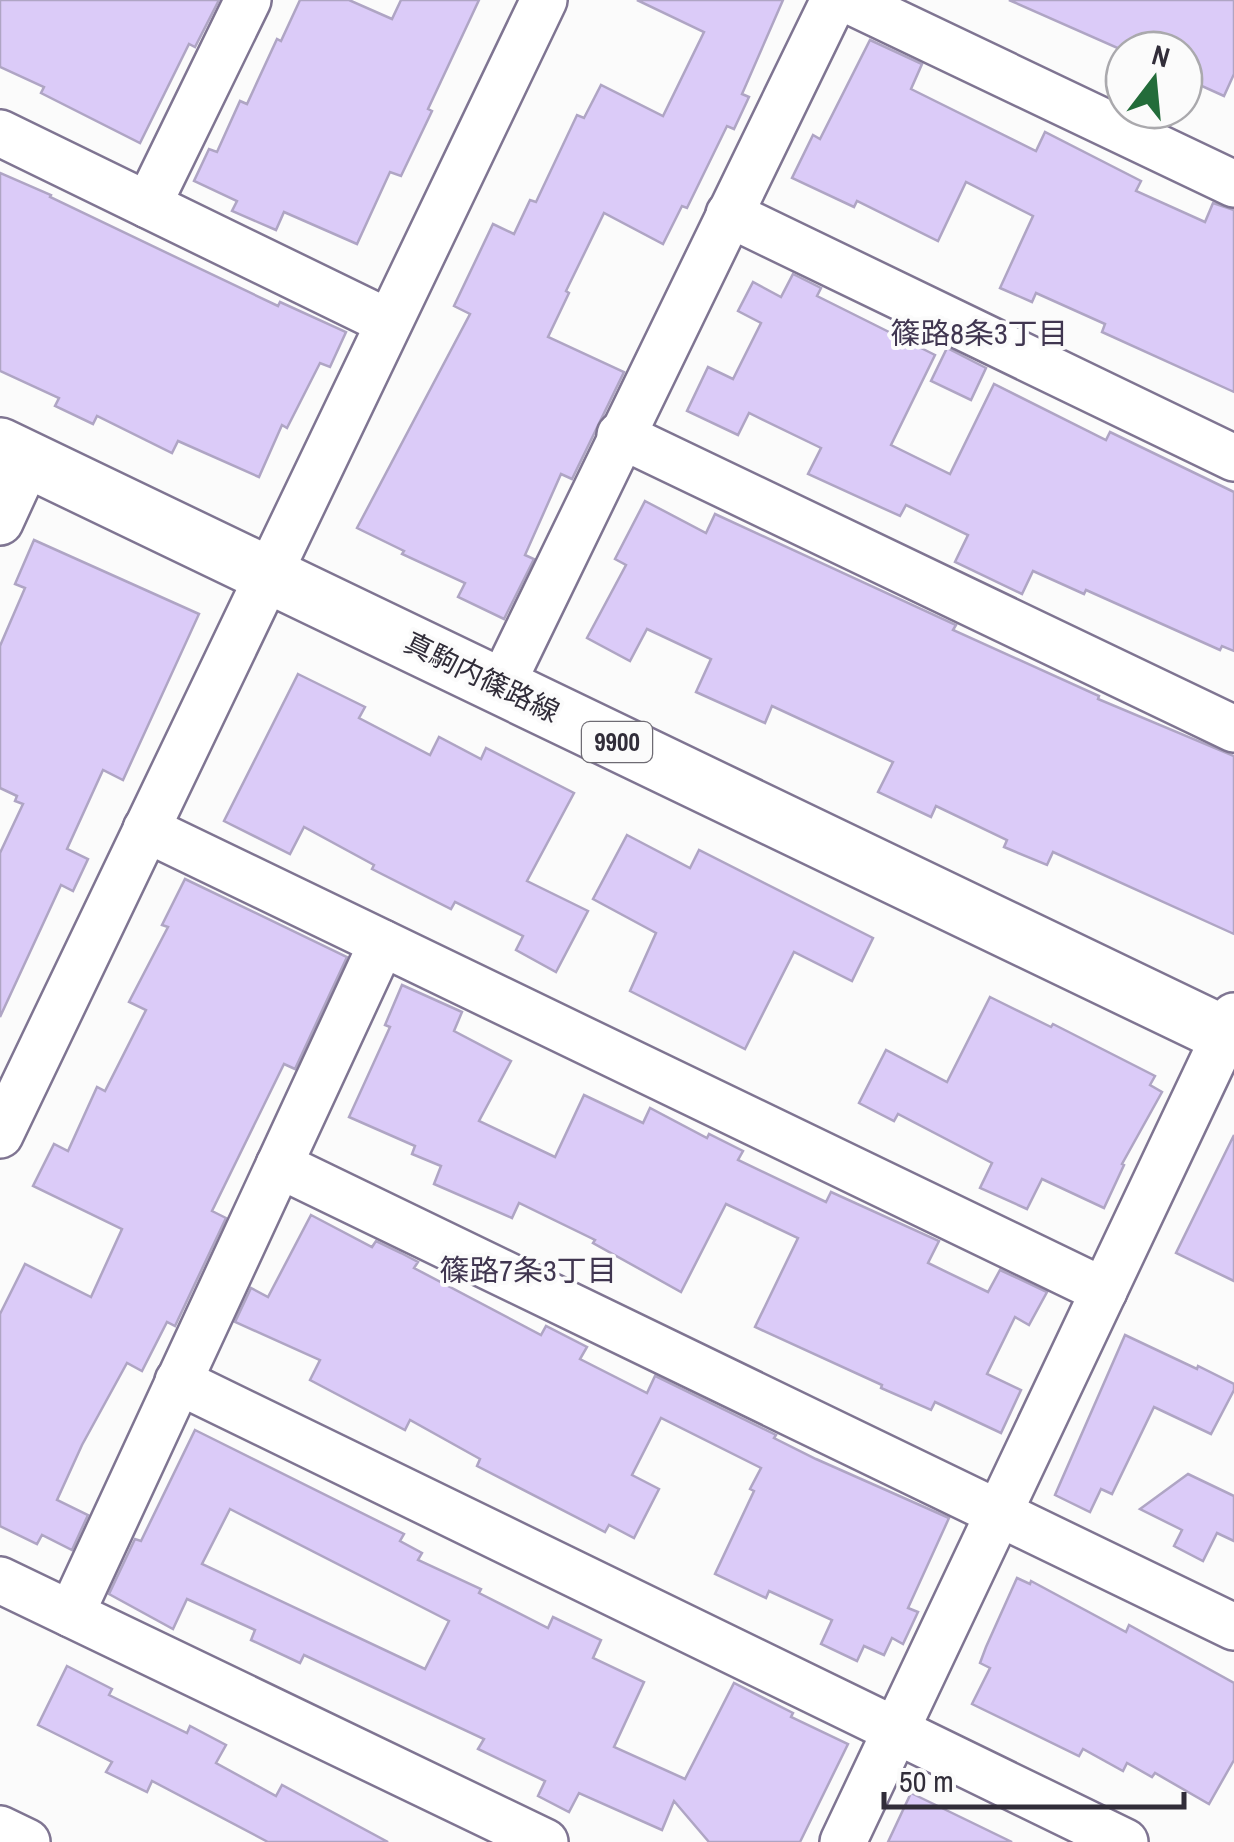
<svg xmlns="http://www.w3.org/2000/svg" width="1234" height="1842" viewBox="0 0 1234 1842" font-family="'Archivo Narrow','Noto Sans JP',sans-serif">
<style>
.building{fill:#dbcbf8;stroke:#afa5c4;stroke-width:2.5;fill-rule:evenodd}
.lines{fill:none;stroke-linecap:round;stroke-linejoin:round}
.minor-casing{stroke:#7f7592;stroke-width:50}
.primary-casing{stroke:#7f7592;stroke-width:60}
.minor{stroke:#fff;stroke-width:45}
.primary{stroke:#fff;stroke-width:55}
.labels{text-anchor:middle;dominant-baseline:central;stroke-width:8;stroke-linejoin:round;paint-order:stroke}
.shield{fill:#fbfbfb;stroke:#6e6b73;stroke-width:2.5}
.shield-label{font-size:25px;font-weight:bold;fill:#312d39}
.street-label{font-size:28px;fill:#312d39;stroke:#fbfbfb}
.neighbourhood-label{font-size:30px;fill:#403650;stroke:#fbfbfb}
</style>
<rect width="100%" height="100%" fill="#fbfbfb"/>
<!-- building -->
<g class="building">
<path d="M0,0H219L195,47L189,44L140,143L41,93L44,87L0,67Z"/>
<path d="M300,0H349L392,19L401,0H479L428,109L432,111L401,176L390,172L357,244L284,212L276,230L232,211L237,201L194,181L209,149L217,152L240,101L247,104L277,39L281,41Z"/>
<path d="M637,0H783L742,94L749,97L734,129L727,126L687,208L682,206L663,244L604,213L566,291L569,293L548,337L624,372L572,479L561,474L525,555L534,559L504,619L458,597L465,583L402,554L404,551L357,528L470,314L454,306L493,224L514,234L530,200L536,202L577,115L584,118L601,85L663,116L704,32Z"/>
<path d="M1009,0H1234V74L1224,96L1184,78V50H1122Z"/>
<path d="M870,40L922,64L911,89L1036,151L1045,132L1141,181L1136,191L1205,222L1213,203L1234,210V392L1102,332L1105,324L1036,293L1032,302L1000,288L1033,216L966,182L938,241L857,201L854,207L792,178L813,135L820,139Z"/>
<path d="M0,173L51,195L50,197L278,306L280,302L346,332L330,367L320,363L287,428L282,425L259,477L178,441L172,453L97,416L93,424L55,406L59,398L0,371Z"/>
<path d="M793,274L821,288L817,296L935,355L891,445L950,474L994,384L1106,440L1110,432L1234,492V651L1222,646L1220,650L1086,590L1084,594L1033,571L1022,594L955,562L968,535L906,505L900,516L808,474L821,448L749,413L738,435L687,411L708,367L733,379L761,323L738,311L753,282L781,297Z"/>
<path d="M947,348L986,368L971,400L931,381Z"/>
<path d="M645,501L706,533L715,514L956,625L953,630L1099,696L1098,699L1234,756V934L1053,852L1047,865L1004,847L1007,840L936,806L931,817L878,792L893,762L772,706L765,723L696,692L711,659L647,629L630,661L587,638L626,565L615,559Z"/>
<path d="M34,540L199,614L123,780L103,770L67,849L88,859L73,891L61,885L0,1017V853L23,804L15,801L17,796L0,788V646L25,588L15,584Z"/>
<path d="M298,674L365,707L359,718L430,755L439,737L481,759L486,748L574,793L527,881L588,911L556,972L516,950L523,936L455,902L451,909L372,869L374,865L304,827L290,854L224,821Z"/>
<path d="M627,835L690,868L699,850L873,938L852,981L794,952L745,1049L630,991L656,933L593,899Z"/>
<path d="M185,879L347,957L295,1069L284,1064L212,1211L226,1218L175,1326L167,1322L142,1371L127,1363L82,1445L57,1500L88,1515L72,1550L42,1535L37,1544L0,1526V1314L25,1264L91,1297L122,1229L33,1186L54,1144L68,1151L97,1087L105,1091L146,1010L129,1002L168,927L162,925Z"/>
<path d="M402,985L462,1012L454,1031L511,1061L479,1121L555,1157L584,1095L643,1123L650,1108L707,1138L709,1134L743,1151L738,1160L826,1202L831,1192L939,1241L928,1263L988,1292L1000,1270L1047,1292L1029,1325L1015,1317L987,1374L1021,1390L1001,1433L935,1402L931,1410L881,1388L882,1385L755,1327L798,1238L726,1204L681,1292L593,1243L595,1240L519,1203L512,1218L434,1184L441,1166L412,1154L415,1146L349,1117L390,1027L385,1025Z"/>
<path d="M990,997L1051,1027L1053,1024L1155,1076L1150,1085L1162,1092L1122,1164L1124,1165L1104,1208L1042,1179L1027,1209L980,1188L992,1163L898,1114L894,1121L859,1103L886,1050L947,1082Z"/>
<path d="M1234,1135V1281L1176,1253Z"/>
<path d="M311,1215L372,1247L376,1241L401,1253L418,1262L414,1268L541,1335L546,1326L587,1347L580,1359L647,1393L655,1376L776,1435L774,1438L816,1459L949,1518L908,1608L918,1612L903,1644L892,1638L884,1655L864,1646L857,1661L821,1644L832,1620L769,1591L766,1598L715,1574L754,1491L750,1489L761,1468L661,1418L632,1475L659,1489L634,1538L609,1525L605,1532L477,1466L480,1459L410,1420L405,1430L310,1380L320,1360L235,1322L251,1288L268,1297Z"/>
<path d="M1125,1335L1197,1369L1198,1366L1234,1384V1390L1211,1434L1154,1407L1112,1494L1101,1489L1090,1512L1055,1495Z"/>
<path d="M195,1430L404,1534L400,1541L422,1553L418,1560L481,1589L479,1593L548,1628L553,1617L601,1640L593,1658L644,1682L614,1747L685,1779L734,1683L793,1713L791,1717L848,1744L800,1842H709L674,1801L662,1830L579,1793L569,1812L538,1796L545,1781L478,1749L484,1739L304,1655L300,1663L251,1640L255,1630L187,1599L173,1629L109,1594L135,1539L141,1541ZM230,1509L449,1621L425,1669L202,1564Z"/>
<path d="M1188,1474L1234,1496V1541L1217,1533L1203,1561L1174,1546L1182,1530L1140,1509Z"/>
<path d="M1017,1578L1030,1584L1031,1581L1126,1632L1129,1625L1234,1683V1760L1209,1804L1155,1773L1152,1777L1127,1763L1123,1771L1083,1749L1079,1756L972,1704L990,1668L980,1663L986,1647Z"/>
<path d="M67,1666L112,1689L109,1695L187,1733L190,1726L226,1745L216,1763L276,1796L282,1785L388,1842H268L152,1781L147,1792L106,1772L112,1762L38,1725Z"/>
<path d="M911,1793L1012,1842H888Z"/>
</g>
<g class="lines">
<defs>
<g id="minor">
<path d="M848,0L1234,184"/>
<path d="M0,133L388,322"/>
<path d="M148,205L248,0"/>
<path d="M729,214L1234,458"/>
<path d="M620,435L1234,729"/>
<path d="M0,522L29,459"/>
<path d="M501,686L834,0"/>
<path d="M146,829L1104,1291"/>
<path d="M0,1135L544,0"/>
<path d="M279,1165L1234,1627"/>
<path d="M178,1381L1125,1842"/>
<path d="M0,1580L545,1842"/>
<path d="M71,1614L382,943"/>
<path d="M0,1829L27,1842"/>
<path d="M843,1842L1234,1016"/>
</g>
<path id="primary" d="M0,446L1234,1039"/>
</defs>
<!-- minor casing -->
<use href="#minor" class="minor-casing"/>
<!-- primary casing -->
<use href="#primary" class="primary-casing"/>
<!-- minor -->
<use href="#minor" class="minor"/>
<!-- primary -->
<use href="#primary" class="primary"/>
</g>
<g class="labels">
<!-- shield labels -->
<rect class="shield" x="582" y="722" width="70" height="40" rx="8"/>
<g class="shield-label">
<text x="617" y="742">9900</text>
</g>
<!-- street labels -->
<g class="street-label">
<text transform="translate(482 677) rotate(26)">真駒内篠路線</text>
</g>
<!-- neighbourhood labels -->
<g class="neighbourhood-label">
<text x="979" y="333">篠路8条3丁目</text>
<text x="528" y="1270">篠路7条3丁目</text>
</g>
</g>
<!-- north arrow -->
<g transform="translate(1154 80) rotate(16)"><circle r="48" fill="#fbfbfb" stroke="#aaa9ad" stroke-width="2.5"/>
<path d="M0-8L18 38L0 25L-18 38Z" fill="#236c3a"/>
<text y="-15" font-size="28" font-weight="bold" text-anchor="middle" fill="#312d39">N</text>
</g>
<!-- scale -->
<path d="M884 1792v15h300v-15" fill="none" stroke="#312d39" stroke-width="5"/>
<text x="899" y="1792" font-size="30" fill="#312d39" stroke="#fbfbfb" stroke-width="8" paint-order="stroke">50 m</text>
</svg>
